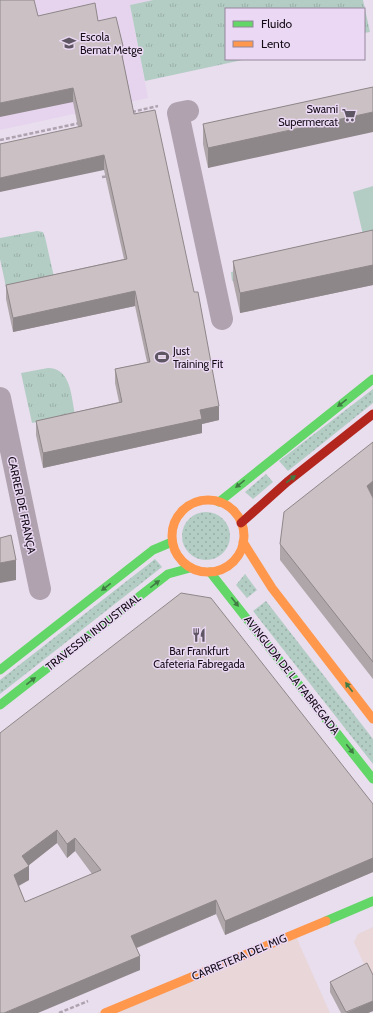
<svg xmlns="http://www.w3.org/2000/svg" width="373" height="1013" viewBox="0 0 373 1013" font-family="Cabin,sans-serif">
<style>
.built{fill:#e6d4ee}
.industrial{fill:#e8d6d9}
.grass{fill:url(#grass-dots)}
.park{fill:url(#park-tufts)}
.garden{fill:#b3cdc4}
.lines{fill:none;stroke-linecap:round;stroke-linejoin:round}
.path{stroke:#aea2ae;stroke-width:2.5;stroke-dasharray:4 2;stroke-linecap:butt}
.street{stroke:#b1a2b0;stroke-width:22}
.fast{stroke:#63d668;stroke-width:9}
.slow{stroke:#ff974d;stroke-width:9}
.jam{stroke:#b3261e;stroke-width:9}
.wall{fill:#afa6a9;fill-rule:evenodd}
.shaded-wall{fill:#8e8789}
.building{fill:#cbc1c4;stroke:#8e8789;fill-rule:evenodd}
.oneway{fill:#3f7b43}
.labels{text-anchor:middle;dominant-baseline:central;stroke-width:3;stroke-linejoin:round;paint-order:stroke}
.poi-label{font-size:11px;fill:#130c16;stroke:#ebd8f4;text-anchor:start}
.street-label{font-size:11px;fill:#130c16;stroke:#ebd8f4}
</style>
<defs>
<pattern id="grass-dots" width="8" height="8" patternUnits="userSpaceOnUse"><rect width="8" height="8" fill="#b3cdc4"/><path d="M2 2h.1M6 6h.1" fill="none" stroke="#99afa8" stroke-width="1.8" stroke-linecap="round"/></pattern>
<pattern id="park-tufts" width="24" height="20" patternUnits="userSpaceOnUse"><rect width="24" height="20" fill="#b3cdc4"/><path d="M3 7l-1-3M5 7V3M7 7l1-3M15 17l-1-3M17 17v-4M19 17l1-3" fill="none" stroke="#99afa8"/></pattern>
</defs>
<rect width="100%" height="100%" fill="#e9deee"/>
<!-- built -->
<path class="built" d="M0,0H153L130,5L148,98L0,130Z"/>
<!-- industrial -->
<g class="industrial">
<path d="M373,927V984L354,942L358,934Z"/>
<path d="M294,932L330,1013H97Z"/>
</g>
<!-- grass -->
<g class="grass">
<path d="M373,389V403L288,471L279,461Z"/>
<path d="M266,474L273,482L253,499L245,492Z"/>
<circle cx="206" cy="536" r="24"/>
<path d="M155,559L162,567L0,694V680Z"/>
<path d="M245,574L257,590L247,598L236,585Z"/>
<path d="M266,601L373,739V764L253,611Z"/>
</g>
<!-- park -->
<g class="park">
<path d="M153,0H363L370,32L364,33V9H226V59H247L145,81L130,5Z"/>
<path d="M37,231L43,232L45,237L54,277L6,287L0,259V238Z"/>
<path d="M48,368C71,368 71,396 75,414L32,423L21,373Z"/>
</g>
<!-- garden -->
<path class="garden" d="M373,186V250L232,281L231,272L365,243L353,192Z"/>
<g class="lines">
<!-- path -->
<g class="path">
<path d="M132,112L158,106"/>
<path d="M0,140L80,123"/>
<path d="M102,177L109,176"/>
<path d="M59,1013L88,1001"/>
</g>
<!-- street -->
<g class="street">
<path d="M188,111L178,113L222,319"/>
<path d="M0,398L40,589"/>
</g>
<!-- fast -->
<g class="fast">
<path d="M219,502L373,379"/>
<path d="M210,572L373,779"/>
<path d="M0,670L153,550L172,542"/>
<path d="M0,705L168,574L190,568"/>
<path d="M326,921L373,901"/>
</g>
<!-- slow -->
<g class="slow">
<circle cx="208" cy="536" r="36"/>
<path d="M243,542L272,588L373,719"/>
<path d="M105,1013L326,921"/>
</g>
<!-- jam -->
<path class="jam" d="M241,523L287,482L373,414"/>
</g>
<!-- wall -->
<g class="wall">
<path d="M38,16L98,21L123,46V60L134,114L219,420L202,424V433L43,468L36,435V421L119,402L115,383V369L147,362L135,306L13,332L6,299V285L124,259L104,170L78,127L73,102Z"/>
<path d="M373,87L208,168L203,144V124Z"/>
<path d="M373,230V285L240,313L233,281V261Z"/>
<path d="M373,442V679L280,560V544Z"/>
<path d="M0,733L373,804V872L225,935L216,914L137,948L140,970L0,1013ZM57,843L67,858L75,851L92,874L25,902L19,886L29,880V865Z"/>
<path d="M373,975V1011L368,1013H341L330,992V982Z"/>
</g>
<!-- shaded-wall -->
<g class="shaded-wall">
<path d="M73,88V102L0,117V103Z"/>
<path d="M373,112V132L208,168V148Z"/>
<path d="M104,155V170L0,192V178Z"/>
<path d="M373,265V285L240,313V293Z"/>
<path d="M135,291V306L13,332V318Z"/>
<path d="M219,406V420L202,424V433L43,468V453L200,410Z"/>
<path d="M373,481V498L367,486Z"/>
<path d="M16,560V580L0,583V563Z"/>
<path d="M57,830V843L24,869L29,866V880L14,888V875L22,856Z"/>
<path d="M75,838V851L67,858V844Z"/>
<path d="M373,858V872L225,935V921Z"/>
<path d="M216,900V914L131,950V936Z"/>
<path d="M140,956V970L38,1013H4Z"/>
<path d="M373,1001V1011L368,1013H346Z"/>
</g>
<!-- building -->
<g class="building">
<path d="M0,0H34L38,16L95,3L98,21L116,17L123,46H120L134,114L155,110L194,292H198L219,406L200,410L202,419L43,453L36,421L122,402L115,369L150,362L135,291L13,318L6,285L127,259L104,155L0,178V144L82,126L73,88L0,103Z"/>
<path d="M373,87V112L208,148L203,124Z"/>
<path d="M373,230V265L240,293L233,261Z"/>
<path d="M373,442V481L367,486L373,498V662L280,544L284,512Z"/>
<path d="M11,535L16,560L0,563V538Z"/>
<path d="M181,593L211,598L373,804V858L225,921L216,900L131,936L140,956L4,1013H0V733ZM57,830L67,844L75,838L101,870L25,902L14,875L29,866L22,856Z"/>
<path d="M367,963L373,975V1001L346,1012L330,982Z"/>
</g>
<!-- one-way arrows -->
<defs><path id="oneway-solid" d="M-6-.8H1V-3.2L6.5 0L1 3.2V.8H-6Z"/></defs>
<g class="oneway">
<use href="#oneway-solid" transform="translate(342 403) rotate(142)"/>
<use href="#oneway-solid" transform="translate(291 479) rotate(-38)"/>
<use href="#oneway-solid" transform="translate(240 484) rotate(141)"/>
<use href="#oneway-solid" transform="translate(155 584) rotate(-38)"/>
<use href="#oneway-solid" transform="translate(106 587) rotate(142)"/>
<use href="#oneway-solid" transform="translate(235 602) rotate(52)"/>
<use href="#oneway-solid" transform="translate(31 681) rotate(-38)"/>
<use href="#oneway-solid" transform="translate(349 687) rotate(-127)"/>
<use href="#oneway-solid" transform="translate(350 749) rotate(52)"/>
</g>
<!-- icons -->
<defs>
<symbol id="school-bare" viewBox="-9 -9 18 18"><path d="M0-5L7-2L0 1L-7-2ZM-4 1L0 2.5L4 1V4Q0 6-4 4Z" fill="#5e5662" stroke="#ebd8f4" stroke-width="2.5" paint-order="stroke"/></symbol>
<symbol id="supermarket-bare" viewBox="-9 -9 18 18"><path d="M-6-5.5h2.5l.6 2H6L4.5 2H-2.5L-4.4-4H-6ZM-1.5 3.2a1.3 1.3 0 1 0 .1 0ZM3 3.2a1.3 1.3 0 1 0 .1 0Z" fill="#5e5662" stroke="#ebd8f4" stroke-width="2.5" paint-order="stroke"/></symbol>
<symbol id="stadium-bare" viewBox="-9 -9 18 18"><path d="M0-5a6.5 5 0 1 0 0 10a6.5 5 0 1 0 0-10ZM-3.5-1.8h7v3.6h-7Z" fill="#5e5662" stroke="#ebd8f4" stroke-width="2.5" paint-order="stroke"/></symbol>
<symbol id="restaurant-bare" viewBox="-9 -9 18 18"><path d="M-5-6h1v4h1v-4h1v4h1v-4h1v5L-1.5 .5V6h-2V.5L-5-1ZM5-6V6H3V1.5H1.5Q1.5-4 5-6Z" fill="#5e5662" stroke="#ebd8f4" stroke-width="2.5" paint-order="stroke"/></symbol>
</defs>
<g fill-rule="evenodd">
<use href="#school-bare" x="59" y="33" width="20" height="20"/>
<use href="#supermarket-bare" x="339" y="105" width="20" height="20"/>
<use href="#stadium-bare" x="152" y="347" width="20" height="20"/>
<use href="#restaurant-bare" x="189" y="625" width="20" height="20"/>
</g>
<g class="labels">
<!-- poi labels -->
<g class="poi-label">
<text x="80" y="37">Escola<tspan x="80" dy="13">Bernat Metge</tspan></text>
<text x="338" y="109" text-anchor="end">Swami<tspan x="338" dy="13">Supermercat</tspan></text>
<text x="173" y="351">Just<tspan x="173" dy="13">Training Fit</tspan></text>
<text x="199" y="651" text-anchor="middle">Bar Frankfurt<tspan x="199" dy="13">Cafeteria Fabregada</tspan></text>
</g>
<!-- street labels -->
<g class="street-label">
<text transform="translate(22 505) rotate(78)">CARRER DE FRANÇA</text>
<text transform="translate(93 632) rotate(-38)">TRAVESSIA INDUSTRIAL</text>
<text transform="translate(292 675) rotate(52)">AVINGUDA DE LA FABREGADA</text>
<text transform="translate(239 957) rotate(-23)">CARRETERA DEL MIG</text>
</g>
</g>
<!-- legend -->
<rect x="225" y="8" width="140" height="52" fill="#ebd8f4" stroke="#95869b"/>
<rect x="233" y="21" width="20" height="6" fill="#63d668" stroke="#95869b"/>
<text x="261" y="28" font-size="12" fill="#130c16">Fluido</text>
<rect x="233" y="41" width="20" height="6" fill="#ff974d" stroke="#95869b"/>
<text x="261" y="48" font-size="12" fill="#130c16">Lento</text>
</svg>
